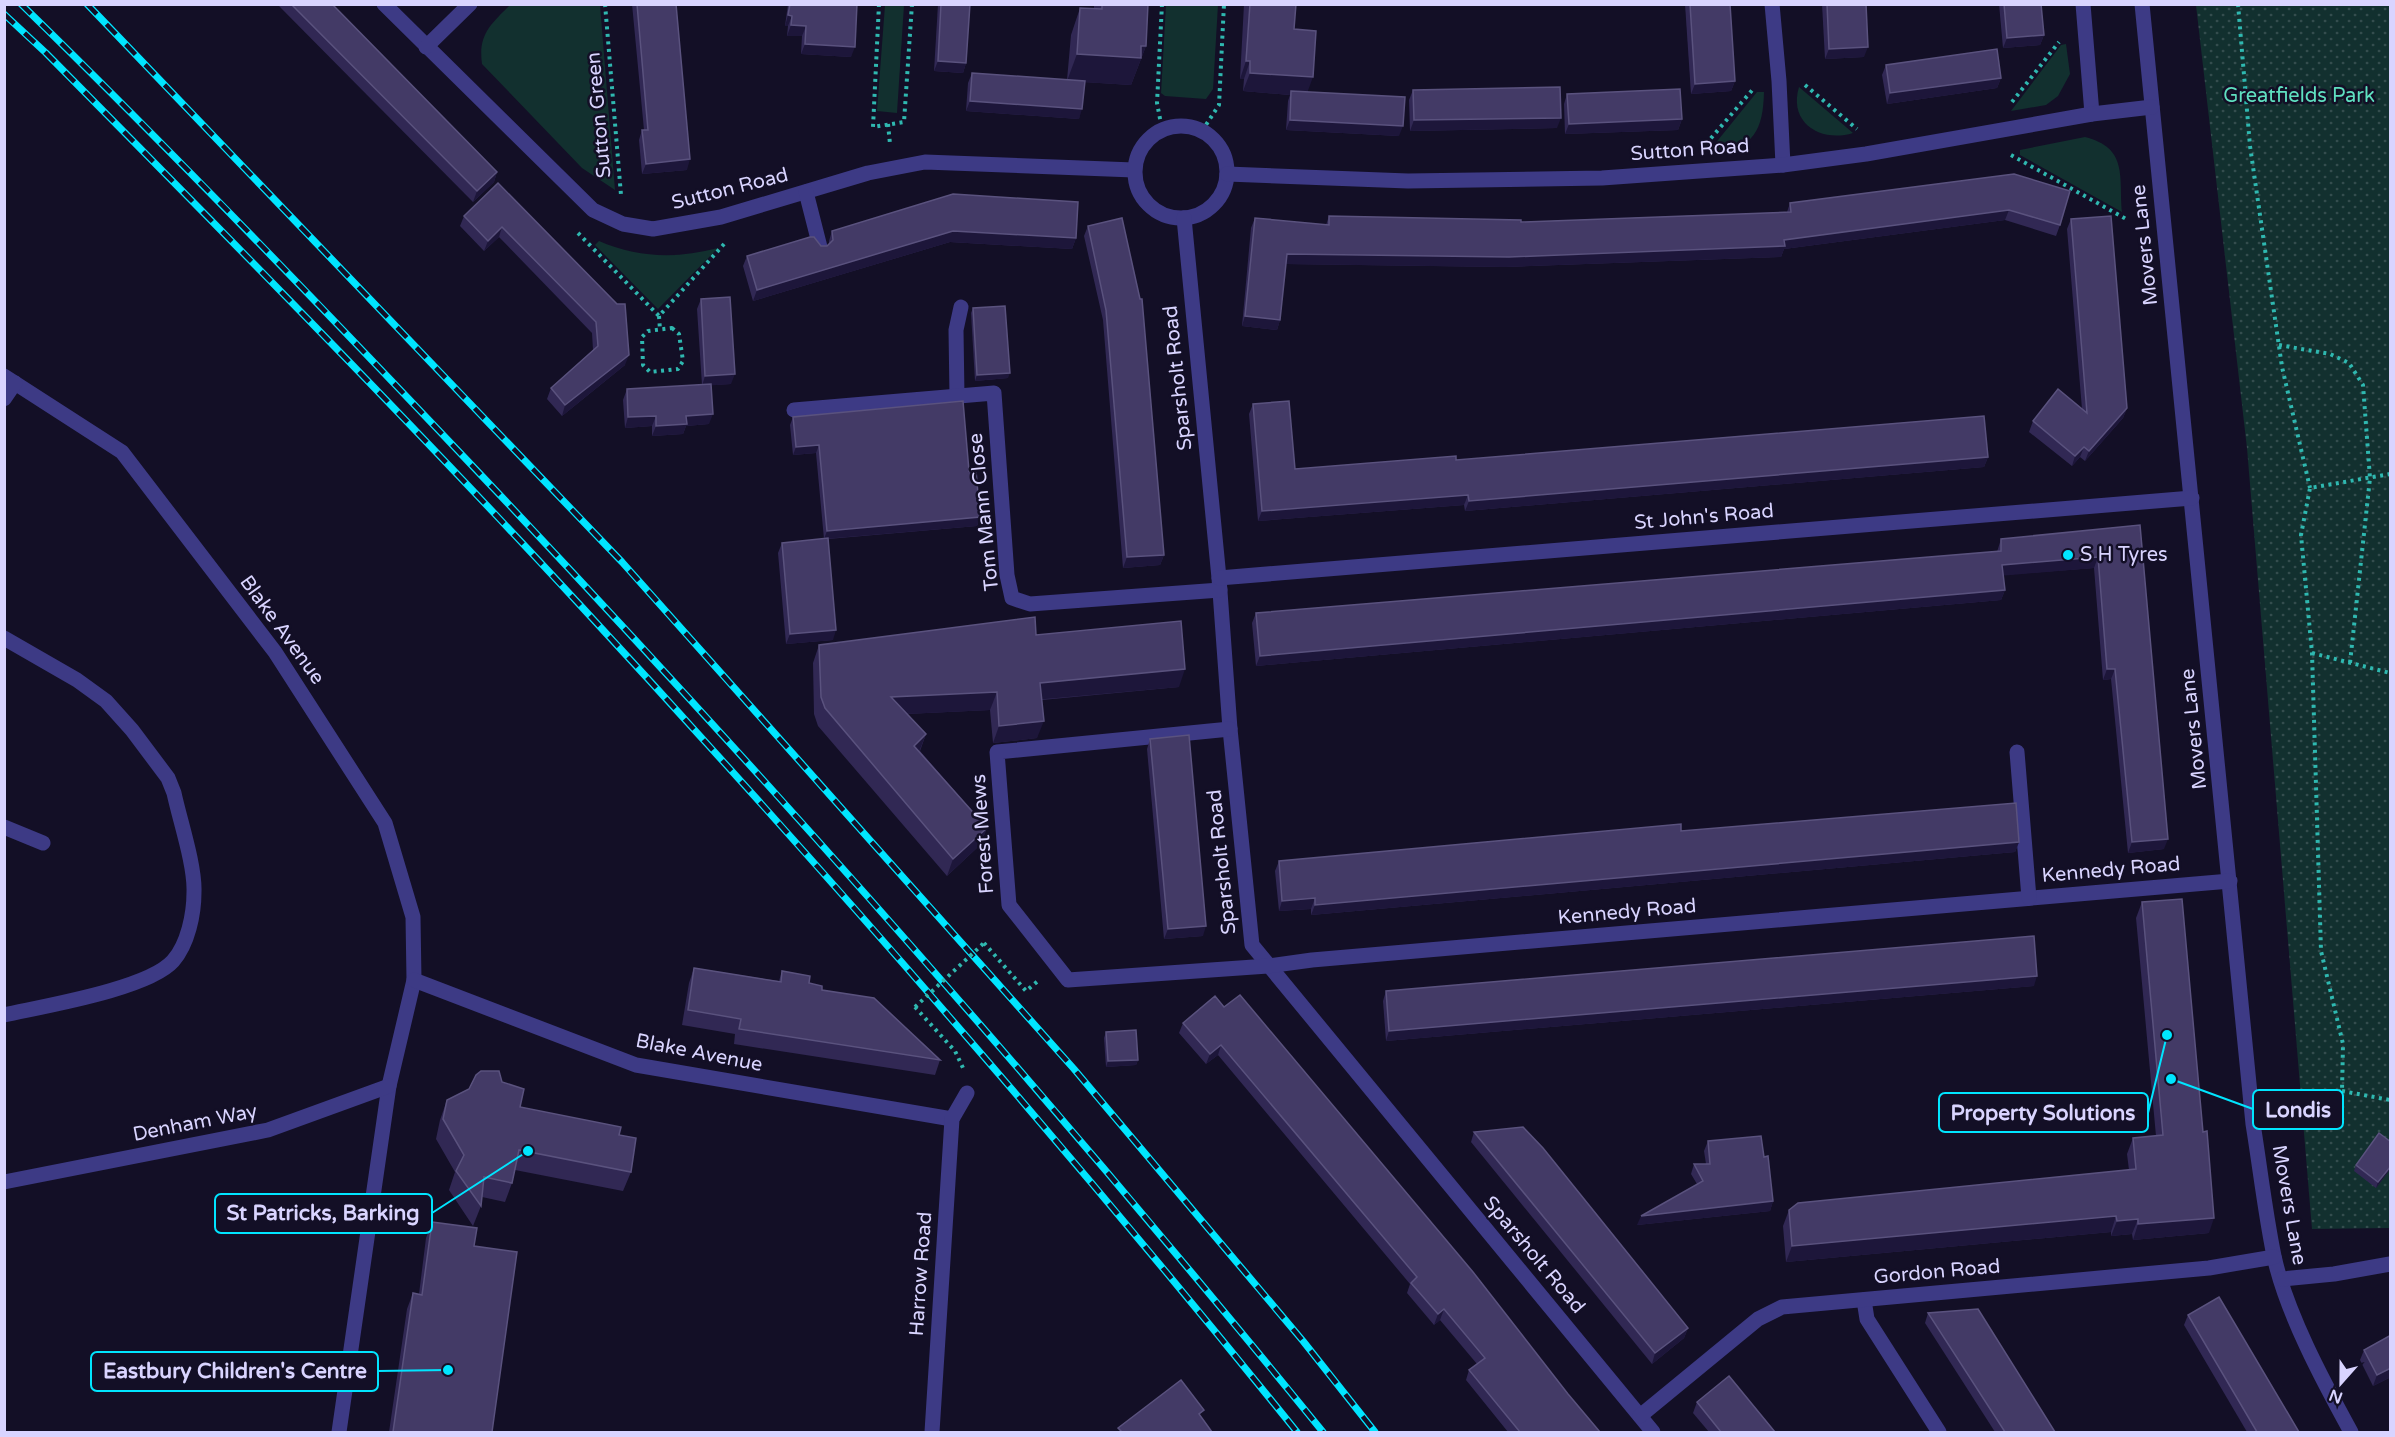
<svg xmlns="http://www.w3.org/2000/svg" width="2395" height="1437" viewBox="0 0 2395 1437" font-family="'Varela Round',sans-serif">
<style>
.green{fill:#12302f}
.park{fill:url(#park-dots)}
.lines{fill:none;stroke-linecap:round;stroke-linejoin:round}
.path{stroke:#2fb8b0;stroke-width:4;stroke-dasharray:3 4.5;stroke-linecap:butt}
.minor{stroke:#3d3a85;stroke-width:15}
.rail-casing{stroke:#00e5ff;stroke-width:7}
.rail{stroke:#130f26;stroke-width:4.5;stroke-dasharray:14;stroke-linecap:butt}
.path-bridge{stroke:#2fb8b0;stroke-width:4;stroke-dasharray:3 4.5;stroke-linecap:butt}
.wall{fill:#312854}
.shaded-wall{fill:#1d163a}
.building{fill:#433a66;stroke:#5a527e;stroke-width:1.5}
.poi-dot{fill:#00e5ff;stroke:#130f26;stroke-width:2}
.labels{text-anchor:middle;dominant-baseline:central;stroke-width:5;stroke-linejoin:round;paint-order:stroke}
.park-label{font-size:20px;fill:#5fe0c0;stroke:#130f26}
.street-label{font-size:20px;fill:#d9d4ff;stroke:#130f26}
.poi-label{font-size:20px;fill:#d9d4ff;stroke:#130f26;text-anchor:start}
.leader{fill:none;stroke:#00e5ff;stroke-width:2}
.callout-dot{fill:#00e5ff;stroke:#130f26;stroke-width:2}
.callout{fill:#130f26;stroke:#00e5ff;stroke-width:2}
.callout-label{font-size:21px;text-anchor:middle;font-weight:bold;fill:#d9d4ff}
</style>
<defs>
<pattern id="park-dots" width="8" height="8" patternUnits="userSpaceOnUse" patternTransform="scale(1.5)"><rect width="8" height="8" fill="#12302f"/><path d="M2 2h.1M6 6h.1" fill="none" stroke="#344d4e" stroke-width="1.8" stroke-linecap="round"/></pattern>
</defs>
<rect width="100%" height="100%" fill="#130f26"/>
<!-- green -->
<g class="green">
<path d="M510,5H600L615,190L582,168L482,64C478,35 490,25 510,5Z"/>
<path d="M885,5H904L897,113L877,111Z"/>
<path d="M1166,5H1218L1213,89L1206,99L1165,96L1161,93Z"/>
<path d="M2066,44L2070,74L2058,96L2046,105L2011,111L2061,45Z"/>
<path d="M1799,87L1853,133C1821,143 1788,123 1799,87Z"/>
<path d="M1757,92H1764C1763,130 1754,147 1715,155L1714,145Z"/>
<path d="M2085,137C2128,148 2119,176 2122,212L2020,155V150Z"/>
<path d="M599,241C638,258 677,259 718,248L658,309L595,245Z"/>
</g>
<!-- park -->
<path class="park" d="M2196,5H2390V1228L2312,1229L2247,448Z"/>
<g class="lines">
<!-- path -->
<g class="path">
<path d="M605,4L621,195"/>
<path d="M879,4L873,127L904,122L912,4"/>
<path d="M1162,4L1157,103L1162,129"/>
<path d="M2238,4L2250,146L2282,367L2310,488"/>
<path d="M1805,85L1857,129"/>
<path d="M2012,102L2059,42"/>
<path d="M888,124L890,144"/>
<path d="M1202,131L1219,105L1224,4"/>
<path d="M1706,144L1754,88"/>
<path d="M2011,155L2128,220"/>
<path d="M578,233L659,316L725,243"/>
<path d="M659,316L660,330"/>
<path d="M672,328L679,334L683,361L678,369L650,372L643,365L642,337L648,331Z"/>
<path d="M2279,345L2330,354L2349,363L2363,385L2370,478L2350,663"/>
<path d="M2312,653L2390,673"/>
<path d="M984,943L1026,991L1038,981"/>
<path d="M915,1007L955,1051L964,1070"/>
<path d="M2342,1091L2390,1100"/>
<path d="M2286,1100L2342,1091L2343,1044L2321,951L2312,653L2301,535L2310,488L2390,474"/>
<path d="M2279,1121H2288"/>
</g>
<!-- minor -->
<g class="minor">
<path d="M384,4L593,210L623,224L653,229L721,217L868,173L925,162L1134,170"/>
<path d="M1772,4L1779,81L1783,165"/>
<path d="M2083,4L2092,114"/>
<path d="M2142,4L2253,1124C2260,1167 2265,1212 2274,1256C2286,1312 2323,1381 2351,1432"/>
<path d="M426,47L470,4"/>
<circle cx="1181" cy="172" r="46"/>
<path d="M1227,174L1408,181L1602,178L1783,165L1866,154L2092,114L2152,107"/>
<path d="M806,192L820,247"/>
<path d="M1184,218L1219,578L1230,729L1252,945L1653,1432"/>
<path d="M4,376L122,452L275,652L385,823L413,917L414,980L389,1086L339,1432"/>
<path d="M957,396L956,330L961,307"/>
<path d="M4,399L15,383"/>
<path d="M794,410L994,393L1007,575L1012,598L1030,604L1220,590"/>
<path d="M1219,578L2192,498"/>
<path d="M4,638L77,680L106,701L132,730L168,778L174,793C180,821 195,865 194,892C194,914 188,944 173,961C148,989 44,1006 4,1015"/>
<path d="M1230,729L997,752L1009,905L1068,980L1268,966L1312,960L2230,881"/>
<path d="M2017,752L2029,898"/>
<path d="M4,827L43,843"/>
<path d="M414,980L636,1065L952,1119"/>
<path d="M4,1182L268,1130L389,1086"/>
<path d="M2282,1279L2334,1274L2390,1264"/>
<path d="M1864,1300L1867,1319L1939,1432"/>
<path d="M1640,1416L1758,1319L1782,1307L2209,1268L2274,1257"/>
<path d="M932,1432L952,1119L967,1093"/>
</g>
<defs>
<g id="rail">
<path d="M21,4C172,151 318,303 463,456C762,771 1049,1095 1323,1432"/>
<path d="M87,4L622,562L1074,1069L1303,1341L1375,1432"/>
<path d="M4,14L46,53C226,235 406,417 580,605C828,873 1068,1148 1297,1432"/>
</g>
</defs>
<!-- rail casing -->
<use href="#rail" class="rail-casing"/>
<!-- rail -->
<use href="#rail" class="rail"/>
<!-- path-bridge -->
<path class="path-bridge" d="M915,1007L984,943"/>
</g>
<!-- wall -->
<g class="wall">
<path d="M277,4H332L497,172L494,182L473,202Z"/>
<path d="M632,4H676L687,170L642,174L639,140L642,130H644Z"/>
<path d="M788,4H857L851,57L801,54L802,36H787L788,26H785Z"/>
<path d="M938,4H970L966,63L963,73L934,71Z"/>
<path d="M1094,4H1148L1146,46L1131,85L1084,82L1079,119L966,111L968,83L972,73L1067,80L1071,35L1080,8H1094Z"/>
<path d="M1244,4H1296L1294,29L1308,92L1399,136L1286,130L1288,101L1290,95L1243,91L1244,79H1240Z"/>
<path d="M1685,4H1730L1735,81L1731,91L1691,94Z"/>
<path d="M1822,4H1866L1864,57L1825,59Z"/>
<path d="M1999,4H2041L2044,35L2040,45L2003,48Z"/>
<path d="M1886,65L2001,78L1997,88L1887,104L1882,75Z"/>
<path d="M1413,90L1557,128L1410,131L1409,100Z"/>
<path d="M1567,94L1682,119L1678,130L1565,134L1564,104Z"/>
<path d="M2014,174L2060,225L2056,236L2005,220L1784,249L1781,257L1505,267L1286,264L1280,320L1277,330L1242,326L1251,228L1255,218L1326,225L1329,216L1521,222L1787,212L1790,203Z"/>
<path d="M498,183L617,304L625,365L562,416L547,399L551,388L593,350L592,333L499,237L484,251L460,226L464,216Z"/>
<path d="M2071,219L2127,408L2123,418L2085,461L2080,457L2072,466L2029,432L2033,421L2082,409L2067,229Z"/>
<path d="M1088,226L1140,299L1164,555L1160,565L1123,568L1103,320L1084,236Z"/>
<path d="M832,231L1076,238L1072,249L950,242L753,301L743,266L747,256L821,246H827L829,244V241Z"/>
<path d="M701,299L731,384L711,385L709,424L686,426L683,434L652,436V426L625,428L623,400L627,389L702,385L697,309Z"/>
<path d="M973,308L1008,378L975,381L971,313Z"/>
<path d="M1253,404L1295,469L1456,460L1988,457L1984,467L1465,511L1464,505L1258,521L1249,414Z"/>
<path d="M793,417L969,471L980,517L977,526L828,539L833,640L786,644L778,553L782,543L824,539L816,453L793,455L790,425Z"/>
<path d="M2140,525L2164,849L2128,853L2111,679L2103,680L2094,568L2003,575L2005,590L2001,600L1256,666L1252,623L1256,613L1997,552L2001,539Z"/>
<path d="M1036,635L1179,687L1042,700L1037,738L993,743L990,710L906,714L926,734L920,751L987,828L980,845L947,876L818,726L814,714L813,663L819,645Z"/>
<path d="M1150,739L1203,936L1164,939L1147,749Z"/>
<path d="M1681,831L2019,842L2015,852L1311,915V909L1279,911L1275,871L1279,861Z"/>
<path d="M2142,902L2209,1233L2133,1240L2132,1234L2111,1236V1232L1786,1262L1783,1226L1789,1210L2129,1170L2127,1154L2133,1138L2156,1136L2136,918Z"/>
<path d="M694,968L779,981L782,971L822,990L940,1060L935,1075L734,1044L735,1034L682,1025L689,983Z"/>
<path d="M2034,986L1386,1041L1383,1001L1386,991Z"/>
<path d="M1224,1007L1568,1394L1600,1432H1508L1466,1380L1469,1370L1477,1364L1440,1320L1434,1325L1407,1293L1410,1284L1218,1055L1206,1064L1179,1033L1183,1023Z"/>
<path d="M1106,1032L1138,1060L1136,1065L1106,1067L1104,1038Z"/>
<path d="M502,1082L520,1107L619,1135L631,1172L623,1191L515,1170L512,1183L505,1202L482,1197L481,1206L473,1226L449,1190L455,1172L436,1139L440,1120L447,1100Z"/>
<path d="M1474,1132L1688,1328L1684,1338L1652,1364L1471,1142Z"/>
<path d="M1708,1141L1764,1157L1773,1201L1770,1211L1637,1225L1697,1184L1691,1174L1694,1164H1706L1704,1151Z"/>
<path d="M2391,1142V1168L2376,1188L2354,1171L2356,1165Z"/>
<path d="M432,1222L474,1246L492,1432H389L407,1309L413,1293L419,1294L426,1238Z"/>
<path d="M1928,1313L2055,1432H1995L1925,1323Z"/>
<path d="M2188,1315L2299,1432H2247L2184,1325Z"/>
<path d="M2391,1335V1377L2373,1386L2360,1360L2364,1350Z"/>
<path d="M1697,1402L1775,1432H1709L1693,1413Z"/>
</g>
<!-- shaded-wall -->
<g class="shaded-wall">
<path d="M788,15L792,16L788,26H785Z"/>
<path d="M791,25L806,26L802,36H787Z"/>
<path d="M2044,35L2040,45L2003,48L2007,38Z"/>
<path d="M805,44L855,47L851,57L801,54Z"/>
<path d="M1141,46H1146L1131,85L1067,81L1077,54Z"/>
<path d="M1868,47L1864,57L1825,59L1829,49Z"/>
<path d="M938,61L966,63L963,73L934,71Z"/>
<path d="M1246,61H1250L1244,79H1240Z"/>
<path d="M1250,73L1313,77L1306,96L1291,91L1290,95L1243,91Z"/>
<path d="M2001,78L1997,88L1887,104L1890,93Z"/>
<path d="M1735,81L1731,91L1691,94L1695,84Z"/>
<path d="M970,101L1082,109L1079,119L966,111Z"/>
<path d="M1561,118L1557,128L1410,131L1414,120Z"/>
<path d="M1682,119L1678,130L1565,134L1569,124Z"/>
<path d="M1290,120L1403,126L1399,136L1286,130Z"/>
<path d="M690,159L687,170L642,174L646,164Z"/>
<path d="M497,172L494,182L473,202L477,191Z"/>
<path d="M2009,210L2005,220L1784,249L1781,257L1505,267L1283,264L1287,254L1784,240Z"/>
<path d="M502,227L499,237L484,251L488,241Z"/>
<path d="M953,231L1076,238L1072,249L950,242L753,301L757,290Z"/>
<path d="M1245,316L1280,320L1277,330L1242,326Z"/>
<path d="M629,355L625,365L562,416L565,405Z"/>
<path d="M1010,373L1008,378L975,381L977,375Z"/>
<path d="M735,374L731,384L702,386L705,376Z"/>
<path d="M2127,408L2123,418L2085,461L2089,451Z"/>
<path d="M713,414L709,424L686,426L683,434L652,436L656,426L686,416Z"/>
<path d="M656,416L652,426L625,428L628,417Z"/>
<path d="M819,445L816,453L793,455L796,447Z"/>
<path d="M2084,447L2080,457L2072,466L2075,456Z"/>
<path d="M1988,457L1984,467L1465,511L1469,501Z"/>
<path d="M1468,495L1464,505L1258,521L1262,511Z"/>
<path d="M980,517L977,526L824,539L827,531Z"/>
<path d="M1164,555L1160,565L1123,568L1127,557Z"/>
<path d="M2098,557L2094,568L1999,576L2002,565Z"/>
<path d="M2005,590L2001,600L1256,666L1260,656Z"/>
<path d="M836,630L833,640L786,644L790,634Z"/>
<path d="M1185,669L1179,687L1034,700L1040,683Z"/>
<path d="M2107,669H2115L2111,679L2103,680Z"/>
<path d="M997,692L990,710L884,715L891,697Z"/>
<path d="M1044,721L1037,738L993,743L999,726Z"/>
<path d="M926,734L919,752L914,746Z"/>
<path d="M987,828L980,845L947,876L953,859Z"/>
<path d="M2168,839L2164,849L2128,853L2132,842Z"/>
<path d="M2019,842L2015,852L1311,915L1315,905Z"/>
<path d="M1315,898L1311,909L1279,911L1282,901Z"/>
<path d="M1206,926L1203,936L1164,939L1168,929Z"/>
<path d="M2037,976L2034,986L1386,1041L1389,1031Z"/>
<path d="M1221,1045L1218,1055L1206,1064L1210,1054Z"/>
<path d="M1138,1060L1136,1065L1106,1067L1108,1061Z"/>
<path d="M2391,1166V1168L2376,1188L2378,1182Z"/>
<path d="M1773,1201L1770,1211L1637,1225L1641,1216Z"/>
<path d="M2116,1216L2111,1232L1786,1262L1792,1246Z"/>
<path d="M2214,1218L2209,1233L2133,1240L2138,1224Z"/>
<path d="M2138,1219L2132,1234L2111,1236L2117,1221Z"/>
<path d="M1444,1309L1440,1320L1434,1325L1438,1314Z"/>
<path d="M1688,1328L1684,1338L1652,1364L1655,1353Z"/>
<path d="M2391,1368V1377L2373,1386L2377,1375Z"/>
</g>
<!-- building -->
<g class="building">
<path d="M291,4H332L497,172L477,191Z"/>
<path d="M637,4H676L690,159L646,164L642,130H648Z"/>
<path d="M790,4H857L855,47L805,44L806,26L791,25L792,16L788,15Z"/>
<path d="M941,4H970L966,63L938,61Z"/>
<path d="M1102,4H1148L1146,46H1141V58L1077,54L1080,8L1102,9Z"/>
<path d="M1250,4H1296L1294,29L1316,31L1313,77L1250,73V61H1246Z"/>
<path d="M1690,4H1730L1735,81L1695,84Z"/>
<path d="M1827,4H1866L1868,47L1829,49Z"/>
<path d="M2004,4H2041L2044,35L2007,38Z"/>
<path d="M1997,49L2001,78L1890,93L1886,65Z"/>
<path d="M972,73L1085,81L1082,109L970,101Z"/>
<path d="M1560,87L1561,118L1414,120L1413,90Z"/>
<path d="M1680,89L1682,119L1569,124L1567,94Z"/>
<path d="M1291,91L1405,97L1403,126L1290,120Z"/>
<path d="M2014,174L2070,191L2060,225L2009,210L1784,240L1785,246L1509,257L1287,254L1280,320L1245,316L1255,218L1329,225V216L1521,220V222L1791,212L1790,203Z"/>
<path d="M498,183L617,304H625L629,355L565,405L551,388L598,346L596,322L502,227L488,241L464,216Z"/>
<path d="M953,194L1078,202L1076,238L953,231L757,290L747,256L810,237H814L821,246H827L833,240L832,231Z"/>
<path d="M2111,216L2127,408L2089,451L2084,447L2075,456L2033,421L2058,389L2087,413L2071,219Z"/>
<path d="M1122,218L1140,299H1142L1164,555L1127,557L1106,310L1088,226Z"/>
<path d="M730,297L735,374L705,376L701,299Z"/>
<path d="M1005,306L1010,373L977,375L973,308Z"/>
<path d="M711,384L713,414L686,416L687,424L656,426V416L628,417L627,389Z"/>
<path d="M963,401L969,471H976L980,517L827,531L819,445L796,447L793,417Z"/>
<path d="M1289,401L1295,469L1456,456V460L1984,416L1988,457L1469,501L1468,495L1262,511L1253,404Z"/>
<path d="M2140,525L2168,839L2132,842L2115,669H2107L2098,557L2002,565L2005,590L1260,656L1256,613L2001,551V539Z"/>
<path d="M828,538L836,630L790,634L782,543Z"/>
<path d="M1035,617L1036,635L1181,621L1185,669L1040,683L1044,721L999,726L997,692L891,697L926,734L914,746L987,828L953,859L825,708L821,697L819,645Z"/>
<path d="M1189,735L1206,926L1168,929L1150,739Z"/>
<path d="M2016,803L2019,842L1315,905V898L1282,901L1279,861L1681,824V831Z"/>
<path d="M2182,899L2203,1132L2207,1131L2214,1218L2138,1224V1219L2117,1221L2116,1216L1792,1246L1789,1210L1798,1203L2136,1169L2133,1138L2163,1135L2142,902Z"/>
<path d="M2034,936L2037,976L1389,1031L1386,991Z"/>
<path d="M694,968L781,982L782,971L810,976L809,983L822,986V990L874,998L940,1060L739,1029L741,1019L688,1010Z"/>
<path d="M1240,995L1473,1272L1568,1394L1600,1432H1520L1469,1370L1485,1358L1444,1309L1438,1314L1411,1283L1417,1277L1221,1045L1210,1054L1183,1023L1215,996L1224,1007Z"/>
<path d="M1136,1030L1138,1060L1108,1061L1106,1032Z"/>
<path d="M481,1071H499L502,1082L524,1089L520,1107L621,1127L619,1135L636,1138L631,1172L519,1150L512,1183L484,1177L481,1206L456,1171L464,1155L443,1119L447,1100L469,1089L476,1075Z"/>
<path d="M1523,1127L1543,1148L1688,1328L1655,1353L1474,1132Z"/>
<path d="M2379,1133L2391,1142V1166L2378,1182L2356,1165Z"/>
<path d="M1761,1136L1764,1157L1768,1156L1773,1201L1641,1216L1703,1181L1694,1164H1710L1708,1141Z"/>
<path d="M432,1222L477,1228L474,1246L517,1252L492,1432H393L413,1293L422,1295Z"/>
<path d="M2219,1297L2299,1432H2257L2188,1315Z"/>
<path d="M1978,1309L2055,1432H2005L1928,1313Z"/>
<path d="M2391,1335V1368L2377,1375L2364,1350Z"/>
<path d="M1729,1376L1775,1432H1721L1697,1402Z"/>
<path d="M1181,1380L1204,1410L1199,1414L1212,1432H1122L1118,1428Z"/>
</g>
<!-- markers -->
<circle class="poi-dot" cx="2068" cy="555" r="6"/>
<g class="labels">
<!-- park labels -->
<g class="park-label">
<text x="2299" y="96">Greatfields Park</text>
</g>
<!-- street labels -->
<g class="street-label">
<text transform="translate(599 115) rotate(-95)">Sutton Green</text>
<text transform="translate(1690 150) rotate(-4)">Sutton Road</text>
<text transform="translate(730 189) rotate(-14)">Sutton Road</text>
<text transform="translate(2145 245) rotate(-96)">Movers Lane</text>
<text transform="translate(1178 378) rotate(-96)">Sparsholt Road</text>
<text transform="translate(984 512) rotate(-96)">Tom Mann Close</text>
<text transform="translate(1704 517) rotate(-5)">St John's Road</text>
<text transform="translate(282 630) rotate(54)">Blake Avenue</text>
<text transform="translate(2194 729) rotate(-96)">Movers Lane</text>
<text transform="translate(983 834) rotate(-94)">Forest Mews</text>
<text transform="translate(1222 862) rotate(-96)">Sparsholt Road</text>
<text transform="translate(2111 870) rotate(-5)">Kennedy Road</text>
<text transform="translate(1627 912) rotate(-5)">Kennedy Road</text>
<text transform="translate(699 1053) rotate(11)">Blake Avenue</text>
<text transform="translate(195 1123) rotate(-11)">Denham Way</text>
<text transform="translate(2289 1205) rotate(80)">Movers Lane</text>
<text transform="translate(1534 1255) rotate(50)">Sparsholt Road</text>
<text transform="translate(1937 1272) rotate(-5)">Gordon Road</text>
<text transform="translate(921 1274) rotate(-86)">Harrow Road</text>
</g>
<!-- poi labels -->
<g class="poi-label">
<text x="2080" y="555">S H Tyres</text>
</g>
</g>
<!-- callouts -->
<path class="leader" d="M2171 1079L2253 1109M2167 1035L2148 1113M528 1151L432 1213M448 1370L378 1371"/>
<g class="callout-dot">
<circle cx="2171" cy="1079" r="6"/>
<circle cx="2167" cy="1035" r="6"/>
<circle cx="528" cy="1151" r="6"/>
<circle cx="448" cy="1370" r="6"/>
</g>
<g class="callout">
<rect x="2253" y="1090" width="90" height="39" rx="6"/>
<rect x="1939" y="1093" width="209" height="39" rx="6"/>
<rect x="215" y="1194" width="217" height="39" rx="6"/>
<rect x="91" y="1352" width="287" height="39" rx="6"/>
</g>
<g class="callout-label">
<text x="2298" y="1117">Londis</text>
<text x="2043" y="1120">Property Solutions</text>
<text x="323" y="1220">St Patricks, Barking</text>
<text x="235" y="1378">Eastbury Children's Centre</text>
</g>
<!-- border -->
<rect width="2395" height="1437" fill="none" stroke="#d9d4ff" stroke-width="12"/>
<!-- north arrow -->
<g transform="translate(2341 1383) rotate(201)" stroke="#130f26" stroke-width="4.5" paint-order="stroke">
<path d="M0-4.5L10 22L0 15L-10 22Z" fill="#d9d4ff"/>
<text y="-9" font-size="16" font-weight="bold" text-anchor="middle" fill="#d9d4ff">N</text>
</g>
</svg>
